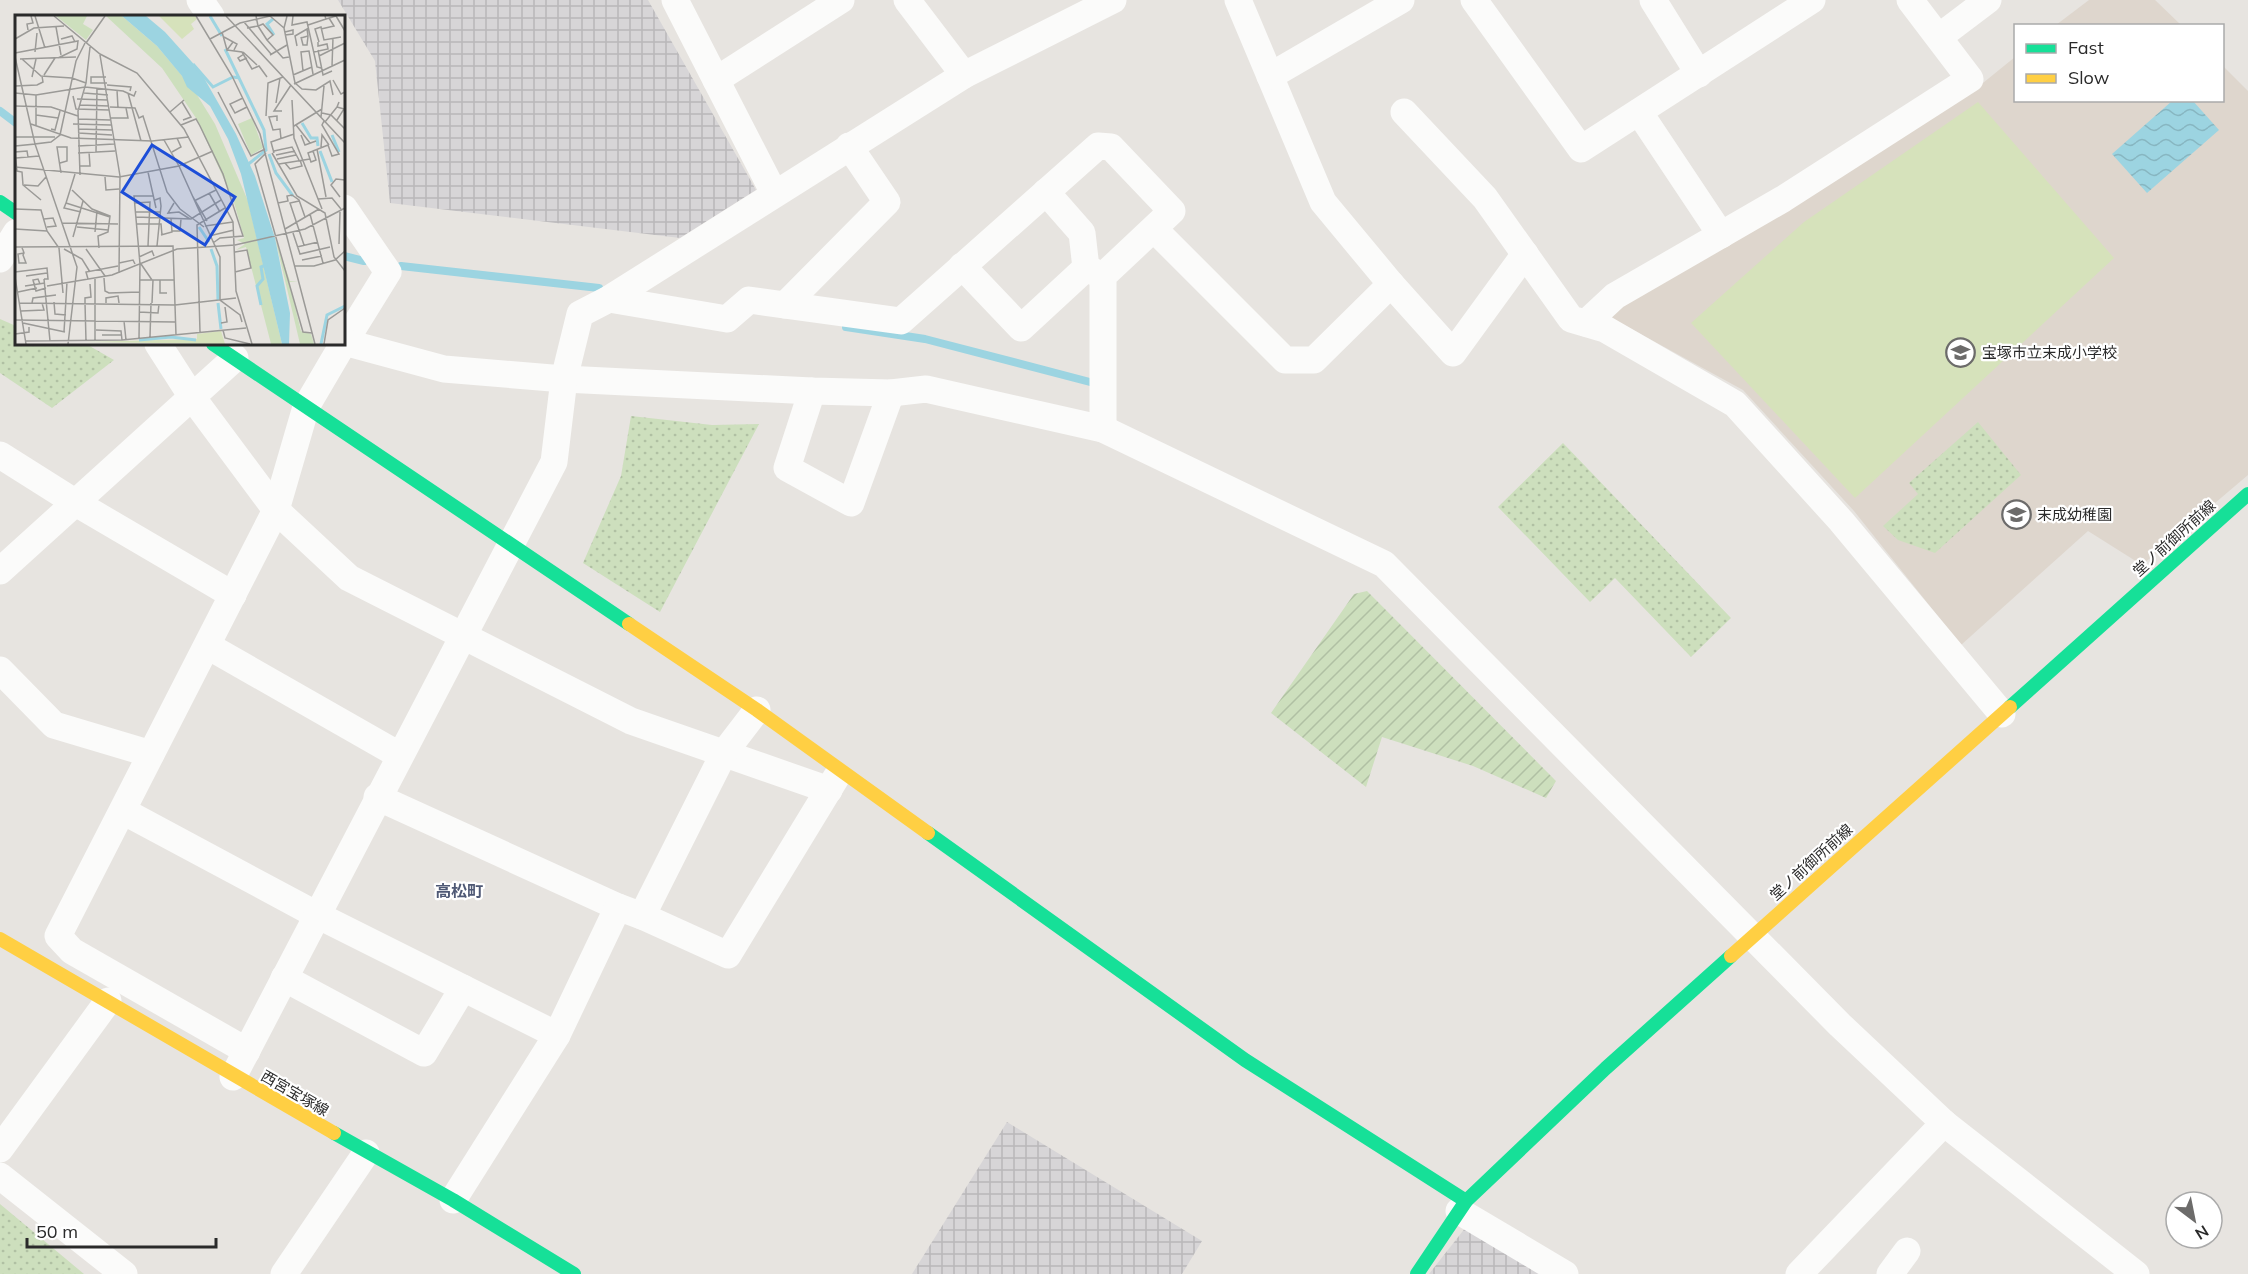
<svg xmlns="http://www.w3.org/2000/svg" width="2248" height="1274" viewBox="0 0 2248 1274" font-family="Mulish,'Noto Sans JP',sans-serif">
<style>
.industrial{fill:url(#industrial-grid)}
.education{fill:#ded6cd}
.grass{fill:url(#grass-dots)}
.garden{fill:url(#garden-furrows)}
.pitch{fill:#d6e2bb}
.water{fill:url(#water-waves)}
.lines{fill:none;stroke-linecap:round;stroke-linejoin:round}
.stream{stroke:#9cd4e1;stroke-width:8}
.street{stroke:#fbfbfa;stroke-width:27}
.fast{stroke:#16e098;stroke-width:14}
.slow{stroke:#ffcf43;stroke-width:14}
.labels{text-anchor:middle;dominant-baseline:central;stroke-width:4.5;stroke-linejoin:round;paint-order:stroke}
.poi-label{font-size:15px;fill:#2a2a2a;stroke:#fff;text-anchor:start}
.street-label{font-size:15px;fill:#2a2a2a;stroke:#fff}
.neighbourhood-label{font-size:16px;font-weight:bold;fill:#4f5975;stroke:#fff}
.inset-river{fill:none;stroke:#9cd4e1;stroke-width:3}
.inset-road{fill:none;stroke:#9b9a97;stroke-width:1.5}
.view{fill:#1d4ed8;fill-opacity:0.15;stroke:#1d4ed8;stroke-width:3}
.inset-edge{fill:none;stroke:#2a2a2a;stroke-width:3}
</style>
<defs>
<pattern id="industrial-grid" width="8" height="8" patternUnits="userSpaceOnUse" patternTransform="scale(1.5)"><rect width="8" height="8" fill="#d7d5d7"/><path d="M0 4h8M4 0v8" fill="none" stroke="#b9b7b9"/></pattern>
<pattern id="grass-dots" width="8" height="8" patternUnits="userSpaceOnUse" patternTransform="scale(1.5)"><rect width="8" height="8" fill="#cddfbd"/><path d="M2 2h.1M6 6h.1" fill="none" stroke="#b0c0a3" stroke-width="1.8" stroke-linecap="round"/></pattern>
<pattern id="garden-furrows" width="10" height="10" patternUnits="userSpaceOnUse" patternTransform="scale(1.5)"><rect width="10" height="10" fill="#cddfbd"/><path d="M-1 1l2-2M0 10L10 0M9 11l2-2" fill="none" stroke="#b0c0a3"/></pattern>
<pattern id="water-waves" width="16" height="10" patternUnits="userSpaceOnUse" patternTransform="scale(1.5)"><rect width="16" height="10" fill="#9cd4e1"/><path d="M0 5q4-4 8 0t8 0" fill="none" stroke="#87b6c1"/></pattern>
</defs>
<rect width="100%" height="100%" fill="#e7e4e0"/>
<!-- industrial -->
<g class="industrial">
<path d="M338,0H648L756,190L680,238L390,203L375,61Z"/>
<path d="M1007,1122L1202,1241L1182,1274H912Z"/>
<path d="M1466,1227L1546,1274H1429Z"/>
</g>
<!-- education -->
<g class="education">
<path d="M2089,0H2155L2181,25H2056Z"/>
<path d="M2015,57L2016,100H2222L2223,66L2248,91V475L2142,565L2088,531L1961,645L1854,511L1743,390L1604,314L1978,87Z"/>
</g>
<!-- grass -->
<g class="grass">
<path d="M0,319L16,326V344H86L114,360L52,408L0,373Z"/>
<path d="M631,416L712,425L759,424L660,612L583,563L621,476Z"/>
<path d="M1978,422L2021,475L1935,553L1898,540L1883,526L1918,494L1909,483Z"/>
<path d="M1563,443L1731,618L1691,657L1615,578L1590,602L1498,507Z"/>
<path d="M0,1204L84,1274H0Z"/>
</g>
<!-- garden -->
<path class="garden" d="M1367,591L1556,781L1546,798L1473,766L1382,737L1366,787L1271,713L1354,594Z"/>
<!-- pitch -->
<path class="pitch" d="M1978,102L2114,258L1855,498L1691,323L1804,222Z"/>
<!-- water -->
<path class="water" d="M2172,101H2193L2219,130L2147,193L2112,154Z"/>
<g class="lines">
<!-- stream -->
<g class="stream">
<path d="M0,111L16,123"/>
<path d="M344,256L364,261"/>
<path d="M401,266L599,288"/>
<path d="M846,327L925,339L1090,382"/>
</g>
<!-- street -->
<g class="street">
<path d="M200,0L211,16"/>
<path d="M675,0L774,193"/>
<path d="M907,0L964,75"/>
<path d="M1238,0L1323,202L1391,284L1453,353L1525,254"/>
<path d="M1474,0L1581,149L1812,0"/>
<path d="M1653,0L1699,74"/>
<path d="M1939,37L1988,0"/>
<path d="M1270,76L1401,0"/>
<path d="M716,80L841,0"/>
<path d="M1404,112L1485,198L1571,319L1605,329L1735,404L1841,521L2002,714"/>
<path d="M1639,112L1721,235"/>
<path d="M1046,192L1082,233L1086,268"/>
<path d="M344,208L388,272L344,343"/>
<path d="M1154,229L1285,360H1314L1391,284"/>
<path d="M0,259L16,233"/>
<path d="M962,266L1021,328L1086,268L1103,276"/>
<path d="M609,299L727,319L749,300L901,321L1098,146L1111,147L1172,211L1103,276V429"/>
<path d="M785,305L887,202L849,146"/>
<path d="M1586,323L1615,296L1783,199L1970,79L1910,0"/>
<path d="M344,342L444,369L564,379L812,391L891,393L926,389L1103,429L1384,564L1840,1025L1944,1123L2136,1274"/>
<path d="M158,344L192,397L276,510L349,578L631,721L829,790"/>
<path d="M812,391L787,468L851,503L891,393"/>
<path d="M0,455L76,503L233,595"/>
<path d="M0,571L235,358"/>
<path d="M208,646L399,755"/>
<path d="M0,670L54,725L151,754"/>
<path d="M377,797L618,907"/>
<path d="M123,811L317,915L557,1035"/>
<path d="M642,916L728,955L837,776"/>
<path d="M284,978L424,1053L463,988"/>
<path d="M247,1051L72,951L58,936L276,510L306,407L343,344"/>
<path d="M233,1077L554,462L564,379L580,314L609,299L964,75L1113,0"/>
<path d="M0,1149L108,1001"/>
<path d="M0,1176L124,1274"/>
<path d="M453,1200L557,1035L618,907L642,916L724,753L757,710"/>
<path d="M1459,1211L1565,1274"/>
<path d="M284,1274L366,1153"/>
<path d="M1799,1274L1944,1123"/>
<path d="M1890,1274L1907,1251"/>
</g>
<!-- fast -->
<g class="fast">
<path d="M0,202L16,213"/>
<path d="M213,344L629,624"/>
<path d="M2010,707L2248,494"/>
<path d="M928,833L1245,1060L1466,1201"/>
<path d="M334,1133L453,1200L574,1274"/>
<path d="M1417,1274L1466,1201L1606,1068L1731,956"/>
</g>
<!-- slow -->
<g class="slow">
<path d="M629,624L757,710L928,833"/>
<path d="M0,939L334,1133"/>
<path d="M1731,956L2010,707"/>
</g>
</g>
<!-- icons -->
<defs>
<symbol id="school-ring" viewBox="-11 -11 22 22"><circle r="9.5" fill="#fff" stroke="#6c6b6a" stroke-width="1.5"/><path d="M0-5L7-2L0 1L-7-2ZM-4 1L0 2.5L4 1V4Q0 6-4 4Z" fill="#6c6b6a"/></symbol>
</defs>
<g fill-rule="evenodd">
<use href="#school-ring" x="1944" y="336" width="33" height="33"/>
<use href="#school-ring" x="2000" y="498" width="33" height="33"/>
</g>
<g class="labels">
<!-- poi labels -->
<g class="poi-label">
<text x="1982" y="352">宝塚市立末成小学校</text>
<text x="2037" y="514">末成幼稚園</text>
</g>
<!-- street labels -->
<g class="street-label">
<text transform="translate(2174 538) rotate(-42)">堂ノ前御所前線</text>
<text transform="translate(1811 862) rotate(-42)">堂ノ前御所前線</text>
<text transform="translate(295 1093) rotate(30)">西宮宝塚線</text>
</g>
<!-- neighbourhood labels -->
<g class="neighbourhood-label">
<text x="459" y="891">高松町</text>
</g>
</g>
<!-- overview -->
<g transform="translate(15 15)">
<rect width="330" height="330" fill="#e7e4e0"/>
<path d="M41,1H72L68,9L78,15L71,25ZM91,1H107L142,31L179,75L200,109L233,186L267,329H256L231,232L221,235L230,229L222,225L229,223L218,184L181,103L147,53ZM237,103L248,133L236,140L223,109ZM260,223L275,266L283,267H274L286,316L296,319L299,329H285Z" fill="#cddfbd"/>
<path d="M144,1H180L182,4L176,9L179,14L167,24ZM206,316L210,329L69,327L182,324V319Z" fill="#d6e2bb"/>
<path d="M107,1H131L150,17L185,56L221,119L240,161L260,223L275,298L274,329H267L226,159L213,124L195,91L172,72L167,61L142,31Z" fill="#9cd4e1"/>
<path class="inset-river" d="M195,1L207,21M258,4L252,9L259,20M210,34L249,115L251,135L231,151M178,49L198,72L218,62L225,63M287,108L296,123H302L303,131M317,120L324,137M305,136L317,167M254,139L261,158L278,181M184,212L194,227M196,234L202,251L203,285M203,288L206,314M246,290L242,271L248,264L246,252L253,249M124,325L156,322L181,325M306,329L312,300L330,291"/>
<path class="inset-road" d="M20,1L30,33M39,1L85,39L122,58L169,114L218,207L221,276L237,329M181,1L217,61L245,119L300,329M211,1L330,128M255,1L269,13M272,1L269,13L280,68M278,1L277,10L292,7L302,52L306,53M310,1L311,4L321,1L330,16M229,7L256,39M293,10L311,4M41,12L46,40M232,13L243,11L241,1M306,14L319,11L314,3M13,15L12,9L18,8L16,1M207,17L212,35L218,27M270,17L278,15V19L270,20M209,22L222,29L219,35M286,22L288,30H292L293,21M0,24L19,13L49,11M46,24L57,21L60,27M195,24L225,8L255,1M252,25L243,11L248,9L258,20L252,25L268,43L274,42M304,27L300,14L306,12L309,25L326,22M71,28L90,1M282,31L280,21L292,14L293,21L286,23M212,35L227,37L237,54L244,51L252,62M303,35L308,60L317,56M20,37L22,18M228,37L242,50M299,37L313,34L312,29L303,31V27M0,38L63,26L62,34L43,43M229,39L223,43L225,46L232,43M85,40L105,161L104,258M255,40L272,30M304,41L330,28M0,42L20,129L0,131M5,44L61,42M7,44L26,61L57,63L71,68L63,96L65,160M317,51L318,23M288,56L286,37L294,36L298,59M29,60L40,43M278,60L297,52M17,62L21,44M91,62H76V68H92M318,65L326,79L330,77M71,68L75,32M280,68L287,74L301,75L315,66L318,80M279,69L330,45M92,70L116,72L115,76M0,71L22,70L28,67L27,61M102,75L103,93M203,77L236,141L250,134M0,78L21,80L70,72L108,76L119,81L121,76M69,78L93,80M113,78L126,126M58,81L61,94L94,95M228,83L215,89L220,98L232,92M62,84L93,85M277,85L279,123L307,194M167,87L176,102L168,105M261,88L265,63M65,90L94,91M0,91L36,92L63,101M95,92L120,93L124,103L128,101L152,177L165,194L189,212M267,96H259L276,70M155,97L169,85M307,98L316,100L330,114M21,100L43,103M251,101L253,68L268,62M306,102L309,71M95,103H113L111,93M63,104L95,105M322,105L329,94L322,92L324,87M262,106V101L254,102L258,115L265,114L266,124M310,107L322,92M16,109L56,123L137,126L174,122M58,109L96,110M166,110L181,104L185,111L208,159L228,221L205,223L198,228M281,110L295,128M21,111V80M279,111L307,94M36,114L40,115L45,96M63,114L97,115M63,118L97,120M286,120L290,130L301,126M0,122H40M149,125L164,151M63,131L99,129M306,132L307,120L314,130M302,134L311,182M259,136L277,132L284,145M298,136L293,138L296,147L301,145L298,136L313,130L317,141L324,139L307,110L309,106M81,137L82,73M157,137L166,132L162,123M63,138L100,136M251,138L240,149L288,317L297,318M257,138L282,181L310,198L319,242L330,256M259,138L256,127L279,119M261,140L280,136M13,142L12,136L0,137L2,156L7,157L8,170L26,185M1,143L24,141M262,144L281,140M45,148L52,146V132H42L46,158M270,148L275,154L287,151L285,145M264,149L295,144M64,151H75L74,137M164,151L205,242V285L225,300L227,307M0,152L104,162L164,151L198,136M133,157L141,193M60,159L51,188L95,202M90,162L91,175L104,174M9,170L23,171L31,162M57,175L77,194L95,201L93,217L83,221L84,233M194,178L205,197M178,182L192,206M325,182L316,170L321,164L330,165M303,184L317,183L326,194M140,185L145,183L146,191L142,231M179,186L201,175M284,186L275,188L289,230M51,188L49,193L66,197M120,188L135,187L133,231M159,188L153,198L164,197L175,204M263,188L273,186L272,181L277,180L284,185L290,202M0,194L26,195L32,216L44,233L48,278M121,197H145M295,199L308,248M121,202L176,204L206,185M29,204L38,203L41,211L32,212M47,208L103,209M122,209H146L147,220M190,211L218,207M62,212L93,215M0,214L32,216M270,214L304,194M157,216H165L166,204M80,217L82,196M278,218L285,239L315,232M146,220L157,217L156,204M194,221L219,215M58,222L68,186M324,229L325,197M0,232L158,231L161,320M282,232L303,227M7,233L8,235L9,238L8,240L11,248H4L3,239L9,238M49,234L67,244L75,257M71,234L90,261M124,242L137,236L139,241M287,245L307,241M104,248L118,245L120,249M126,249L137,265M279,251H299L320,245L330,236M0,257L32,253L33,264H29M220,257L236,253L232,235L220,237M11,261L32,258M0,262L11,329M89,263L90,276L94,278L124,277M29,264L35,326M73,264L71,257L103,251M125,265H159M145,265V278H152M25,269L23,264L18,265L21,276L31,273M10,271L30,268M32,271L97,260L162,234L220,230L290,214L330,193M3,277L22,273M39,287L40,299L51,300M4,288L160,290L221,283M17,288L18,283L41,280M91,288V283L103,281L104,288M137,288L138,265M6,296L29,295L27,288M124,297L143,298L144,289M0,305L161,307M109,306L111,325M8,308L50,317M206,308L212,307L210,292M81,315L106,316L107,325M208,315L210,323L235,329M49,317L52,267M185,317L182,210L210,193M0,319L14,317V312M87,320H106M135,322L136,288M124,324L125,249L119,181H139M11,326L107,325L231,313M71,326L70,288V283L76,282L75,269M80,326V264M53,329L62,252L20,129L36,127L45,120L61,46L70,28M309,329L313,305L330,293"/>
<path class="view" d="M137,130L220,182L190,230L107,177Z"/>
<rect width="330" height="330" class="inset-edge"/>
</g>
<!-- legend -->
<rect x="2014" y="24" width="210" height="78" fill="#ffffff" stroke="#aaaaaa" stroke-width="1.5"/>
<rect x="2026" y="44" width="30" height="9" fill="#16e098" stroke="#aaaaaa" stroke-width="1.5"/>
<text x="2068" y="54" font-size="18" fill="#2a2a2a">Fast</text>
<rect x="2026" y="74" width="30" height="9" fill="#ffcf43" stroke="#aaaaaa" stroke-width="1.5"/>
<text x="2068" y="84" font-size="18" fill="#2a2a2a">Slow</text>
<!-- north arrow -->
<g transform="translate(2194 1220) rotate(148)"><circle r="28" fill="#ffffff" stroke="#aaaaaa" stroke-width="1.5"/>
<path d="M0-4.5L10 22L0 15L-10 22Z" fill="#6c6b6a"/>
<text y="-9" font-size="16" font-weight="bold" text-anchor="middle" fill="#2a2a2a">N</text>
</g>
<!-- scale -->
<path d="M27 1238v9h189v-9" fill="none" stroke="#2a2a2a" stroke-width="3"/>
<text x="36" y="1238" font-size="18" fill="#2a2a2a" stroke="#ffffff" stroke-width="4.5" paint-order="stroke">50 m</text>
</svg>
